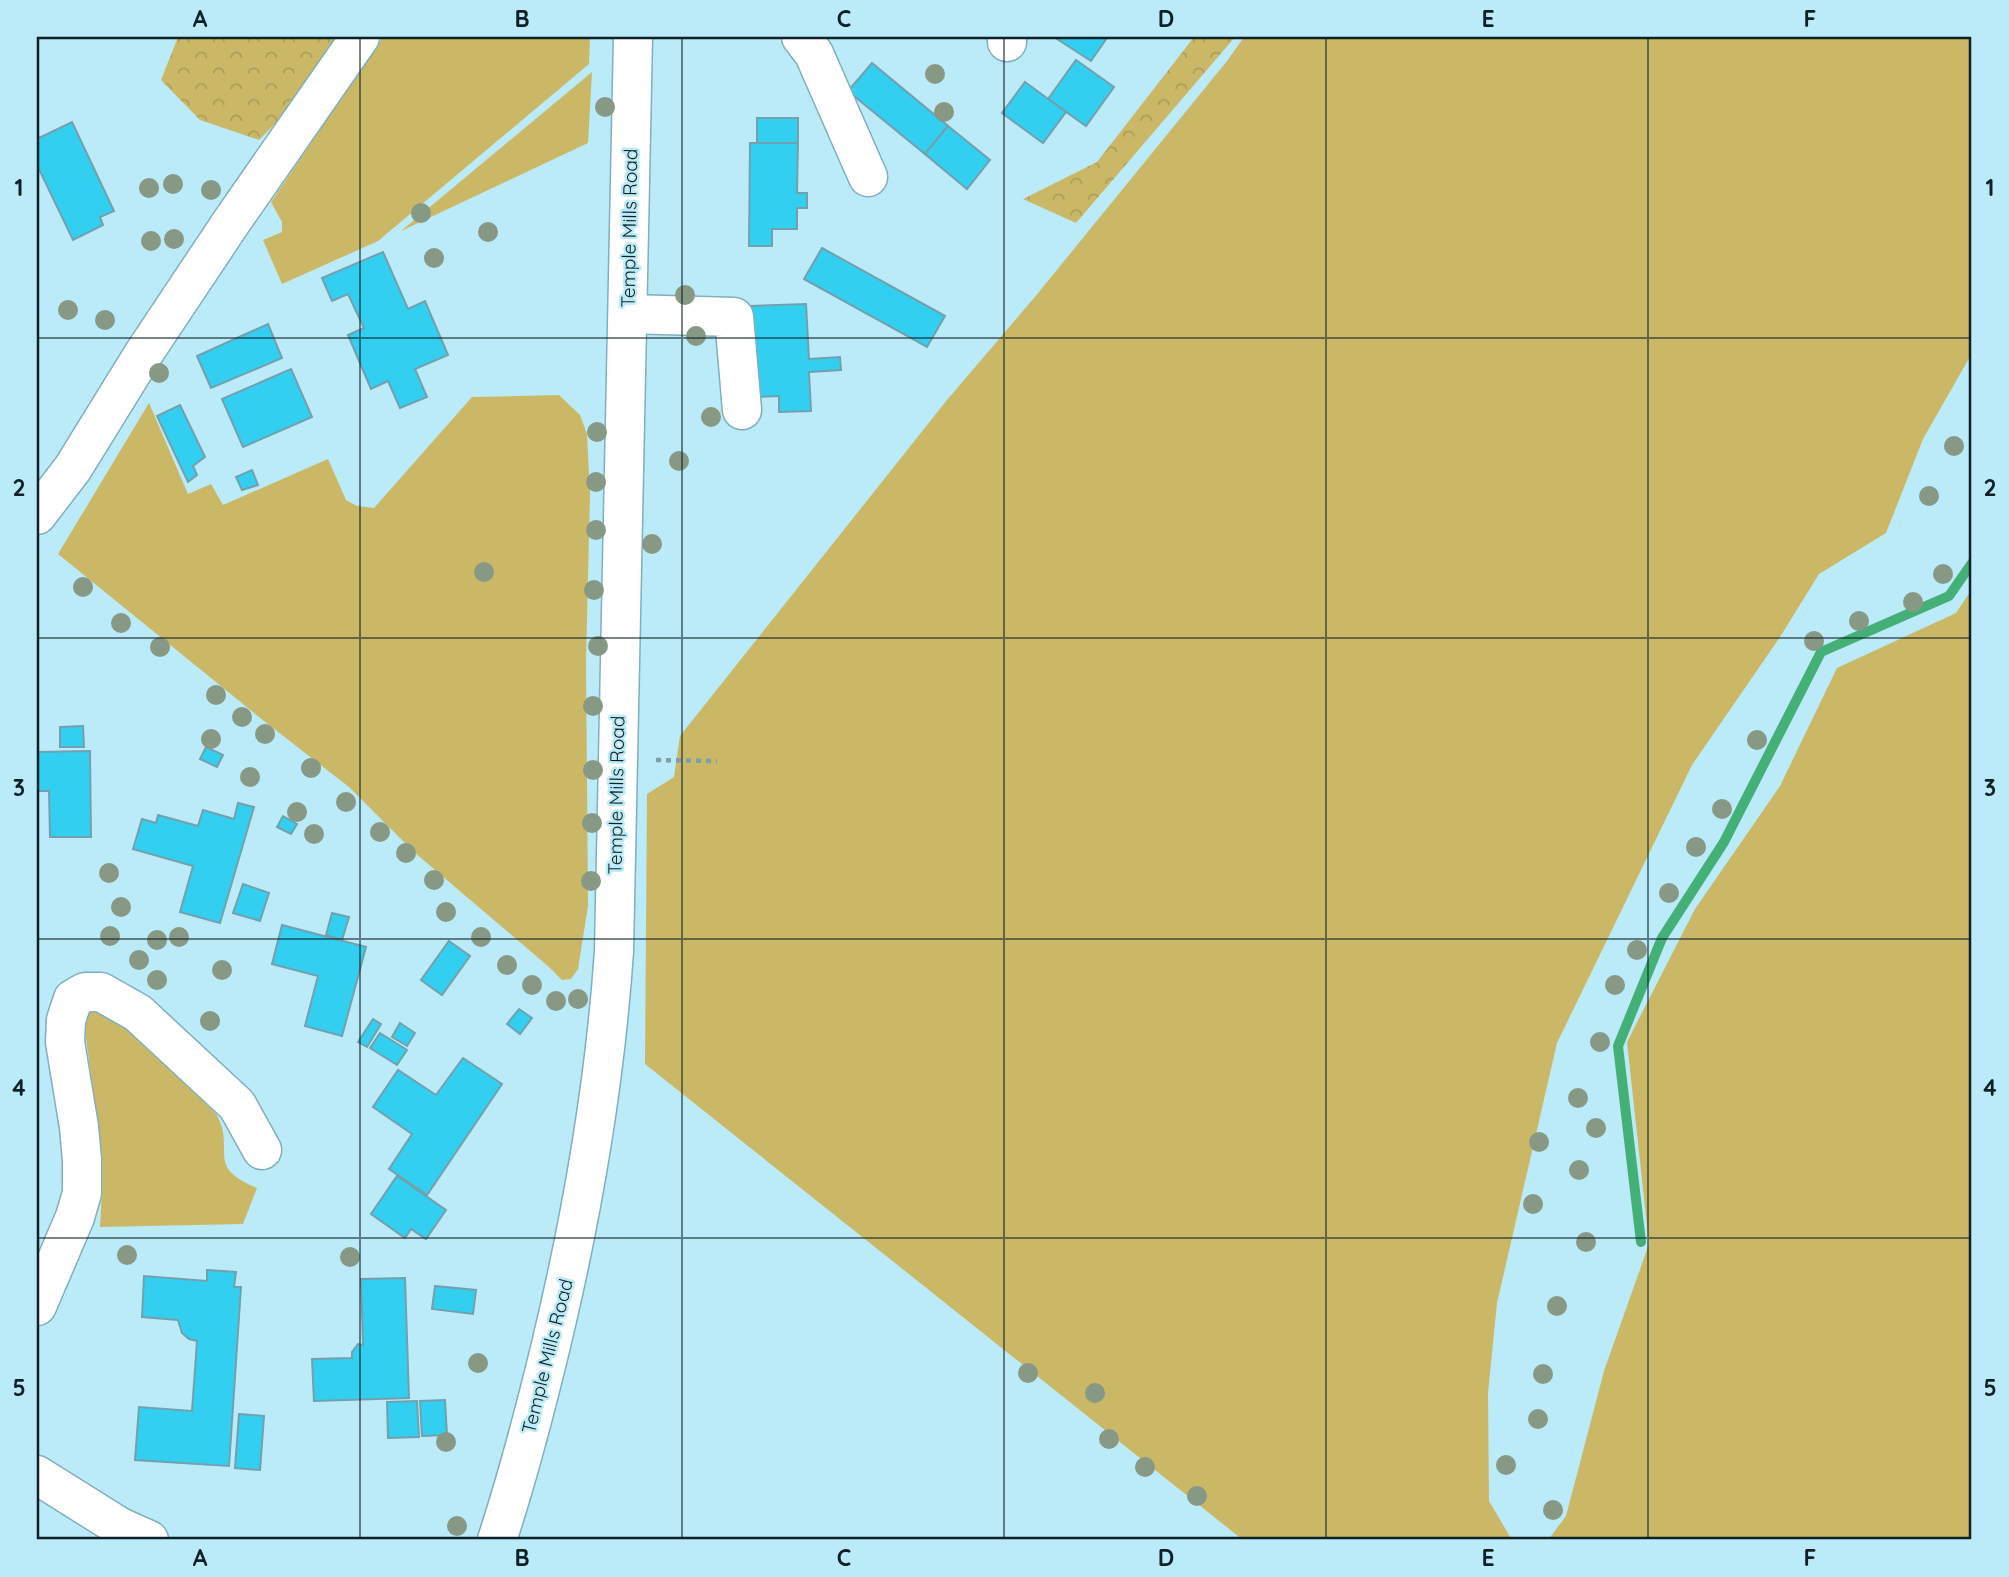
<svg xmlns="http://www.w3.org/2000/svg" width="2009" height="1577" viewBox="0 0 2009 1577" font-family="Quicksand,sans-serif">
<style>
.green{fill:#cbb867}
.forest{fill:url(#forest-crowns)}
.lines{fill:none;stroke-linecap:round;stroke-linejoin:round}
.stream{stroke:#44b077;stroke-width:10}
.building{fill:#33cff1;stroke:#73a0ad;stroke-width:2}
.minor-casing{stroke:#81afbc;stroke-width:41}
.path{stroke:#7ba0aa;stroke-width:4.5;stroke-dasharray:5 5;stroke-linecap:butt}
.minor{stroke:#fff;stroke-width:38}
.tree{fill:#879885}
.grid{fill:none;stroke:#0f2126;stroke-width:2;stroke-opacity:0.55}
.labels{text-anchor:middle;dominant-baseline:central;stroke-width:5;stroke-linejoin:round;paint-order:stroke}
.street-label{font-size:19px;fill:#0f2126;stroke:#bbeaf8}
.neatline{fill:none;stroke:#0f2126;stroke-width:2.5}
.grid-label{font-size:23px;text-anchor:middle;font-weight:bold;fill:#0f2126}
</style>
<defs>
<pattern id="forest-crowns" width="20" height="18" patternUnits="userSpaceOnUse" patternTransform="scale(1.75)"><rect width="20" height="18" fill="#cbb867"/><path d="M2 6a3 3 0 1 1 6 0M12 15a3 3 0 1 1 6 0" fill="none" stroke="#ad9e59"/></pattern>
</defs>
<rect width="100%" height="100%" fill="#bbeaf8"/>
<!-- green -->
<g class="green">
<path d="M383,37H590L589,64L378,241L282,284L263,240L282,232V222L271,202Z"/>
<path d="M1244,37H1972V353L1923,439L1886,533L1819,574L1780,637L1692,765L1557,1043L1497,1303L1488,1393L1489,1501L1512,1540H1243L645,1064L647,794L674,777L680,736L947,400L1034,298L1227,61Z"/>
<path d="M592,72L588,143L401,231Z"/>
<path d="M559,395L580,415L587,434L590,494L586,660L588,906L578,969L571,979L562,980L549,967L414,852L349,787L264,721L58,554L149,403L188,494L211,484L223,505L328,459L346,500L357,506L374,508L472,397Z"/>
<path d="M1972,589V1540H1548L1566,1516L1604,1371L1649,1244L1627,1042L1695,909L1780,786L1837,668L1956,613Z"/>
<path d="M106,1005L216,1114C237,1149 203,1166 257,1188L243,1224L100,1227L102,1189L98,1125L83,1017L92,1006Z"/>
</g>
<!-- forest -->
<g class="forest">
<path d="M178,37H347L335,63L259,140L200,120L161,80Z"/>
<path d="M1194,37H1235L1076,223L1023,199L1097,162Z"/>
</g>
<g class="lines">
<!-- stream -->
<path class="stream" d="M1641,1242L1618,1046L1662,938L1724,842L1821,652L1949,596L1972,563"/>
</g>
<!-- building -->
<g class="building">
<path d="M1054,37H1105L1107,38L1091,61Z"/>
<path d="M1076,60L1114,87L1086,126L1048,99Z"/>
<path d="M872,63L948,126L925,154L848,91Z"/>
<path d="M1025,82L1066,112L1043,143L1002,113Z"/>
<rect x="757" y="118" width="41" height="25"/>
<path d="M72,122L114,211L100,217L103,225L73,240L39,169L37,170V139Z"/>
<path d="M948,126L990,160L967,189L925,154Z"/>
<path d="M750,143H798L797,193H807V208H797V229H772V246H749Z"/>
<path d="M822,248L945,316L927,347L804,279Z"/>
<path d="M383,252L408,309L425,301L448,355L415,369L427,397L400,408L388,381L371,389L348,335L364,328L348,294L332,301L322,278Z"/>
<path d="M806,304L809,359L840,357L841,370L809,372L811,411L779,412V396L755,397L751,306Z"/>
<path d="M268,324L282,358L211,388L197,356Z"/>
<path d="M291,369L312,417L243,447L222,399Z"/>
<path d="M180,405L205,457L193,466L197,475L188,482L157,416Z"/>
<path d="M252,470L258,485L242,490L236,477Z"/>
<path d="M83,726L84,747H60V727Z"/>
<path d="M206,747L223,755L217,767L200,759Z"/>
<path d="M90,751L91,837H50L49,791H37V752Z"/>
<path d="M238,803L254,807L220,923L180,912L193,866L133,849L142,819L156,823L158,815L198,826L203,810L234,819Z"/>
<path d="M283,816L297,824L291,834L277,827Z"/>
<path d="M243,884L269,893L260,921L233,913Z"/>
<path d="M332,913L349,917L342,940L326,935Z"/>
<path d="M282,925L366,947L342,1036L305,1026L318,976L272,964Z"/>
<path d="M449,941L470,956L442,995L421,980Z"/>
<path d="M519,1009L532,1018L520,1034L507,1024Z"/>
<path d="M373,1019L381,1024L367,1047L358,1042Z"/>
<path d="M400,1023L415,1033L407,1046L392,1037Z"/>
<path d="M380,1033L407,1050L397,1065L370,1048Z"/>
<path d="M463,1058L502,1084L427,1195L389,1169L412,1134L373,1107L398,1070L436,1095Z"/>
<path d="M397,1176L446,1210L426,1239L411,1229L405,1238L371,1214Z"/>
<path d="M207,1270L236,1272L234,1287H241L229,1466L135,1460L139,1407L192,1411L197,1341L189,1339L182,1333L178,1320L142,1317L144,1276L207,1281Z"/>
<path d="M405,1278L409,1398L314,1401L312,1359L352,1358V1352L358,1344L363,1345L361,1279Z"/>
<path d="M435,1286L476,1290L473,1314L432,1309Z"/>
<path d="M445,1400L447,1435L422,1436L420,1401Z"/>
<path d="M417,1401L419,1437L388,1438L387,1402Z"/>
<path d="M239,1414L264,1416L260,1470L235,1468Z"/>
</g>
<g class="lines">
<defs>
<g id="minor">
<path d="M801,37L814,54L868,177"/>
<path d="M1007,42V37"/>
<path d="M628,314L734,317L742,410"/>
<path d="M37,515L73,468L144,353L232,221L360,37"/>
<path d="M37,1306L75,1217L82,1193V1160L79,1127L65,1042L66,1020L73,999L85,992H101L138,1013L237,1105L262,1150"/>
<path d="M37,1475L120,1527L149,1540"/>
<path d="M497,1540C518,1476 535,1411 551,1345C582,1216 605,1084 614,951L633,37"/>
</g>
</defs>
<!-- minor casing -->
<use href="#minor" class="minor-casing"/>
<!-- path -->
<path class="path" d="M656,760L717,761"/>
<!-- minor -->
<use href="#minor" class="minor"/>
</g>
<!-- trees -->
<g class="tree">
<circle cx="935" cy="74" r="10"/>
<circle cx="605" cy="107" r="10"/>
<circle cx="944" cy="112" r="10"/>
<circle cx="173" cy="184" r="10"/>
<circle cx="149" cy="188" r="10"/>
<circle cx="211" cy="190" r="10"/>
<circle cx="421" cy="213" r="10"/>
<circle cx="488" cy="232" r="10"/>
<circle cx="174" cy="239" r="10"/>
<circle cx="151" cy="241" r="10"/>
<circle cx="434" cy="258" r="10"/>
<circle cx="685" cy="295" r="10"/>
<circle cx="68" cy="310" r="10"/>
<circle cx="105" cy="320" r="10"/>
<circle cx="696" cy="336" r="10"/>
<circle cx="159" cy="373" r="10"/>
<circle cx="711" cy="417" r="10"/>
<circle cx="597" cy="432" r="10"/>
<circle cx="1954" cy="446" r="10"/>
<circle cx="679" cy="461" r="10"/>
<circle cx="596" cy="482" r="10"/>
<circle cx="1929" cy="496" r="10"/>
<circle cx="596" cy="530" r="10"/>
<circle cx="652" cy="544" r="10"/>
<circle cx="484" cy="572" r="10"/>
<circle cx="1943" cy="574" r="10"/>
<circle cx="83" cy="587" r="10"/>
<circle cx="594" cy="590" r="10"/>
<circle cx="1913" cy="602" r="10"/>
<circle cx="1859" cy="621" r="10"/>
<circle cx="121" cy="623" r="10"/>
<circle cx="1814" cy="641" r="10"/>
<circle cx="598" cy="646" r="10"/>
<circle cx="160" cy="647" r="10"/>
<circle cx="216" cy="695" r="10"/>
<circle cx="593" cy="706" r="10"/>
<circle cx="242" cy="717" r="10"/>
<circle cx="265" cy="734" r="10"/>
<circle cx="211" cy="739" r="10"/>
<circle cx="1757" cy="740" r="10"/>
<circle cx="311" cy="768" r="10"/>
<circle cx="593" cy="770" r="10"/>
<circle cx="250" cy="777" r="10"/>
<circle cx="346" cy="802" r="10"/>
<circle cx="1722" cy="809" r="10"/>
<circle cx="297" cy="812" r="10"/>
<circle cx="592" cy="823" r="10"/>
<circle cx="380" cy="832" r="10"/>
<circle cx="314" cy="834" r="10"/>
<circle cx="1696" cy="847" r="10"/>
<circle cx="406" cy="853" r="10"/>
<circle cx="109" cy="873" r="10"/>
<circle cx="434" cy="880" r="10"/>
<circle cx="591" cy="881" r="10"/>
<circle cx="1669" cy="893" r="10"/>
<circle cx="121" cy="907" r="10"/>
<circle cx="446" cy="912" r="10"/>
<circle cx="110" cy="936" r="10"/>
<circle cx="179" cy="937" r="10"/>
<circle cx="481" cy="937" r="10"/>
<circle cx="157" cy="940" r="10"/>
<circle cx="1637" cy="950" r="10"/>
<circle cx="139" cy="960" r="10"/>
<circle cx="507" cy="965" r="10"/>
<circle cx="222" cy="970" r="10"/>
<circle cx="157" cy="980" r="10"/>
<circle cx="532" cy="985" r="10"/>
<circle cx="1615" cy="985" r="10"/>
<circle cx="578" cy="999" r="10"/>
<circle cx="556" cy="1001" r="10"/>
<circle cx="210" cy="1021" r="10"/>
<circle cx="1600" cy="1042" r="10"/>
<circle cx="1578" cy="1098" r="10"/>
<circle cx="1596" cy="1128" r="10"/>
<circle cx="1539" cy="1142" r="10"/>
<circle cx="1579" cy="1170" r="10"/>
<circle cx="1533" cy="1204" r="10"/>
<circle cx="1586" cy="1242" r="10"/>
<circle cx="127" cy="1255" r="10"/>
<circle cx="350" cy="1257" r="10"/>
<circle cx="1557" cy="1306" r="10"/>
<circle cx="478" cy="1363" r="10"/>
<circle cx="1028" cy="1373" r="10"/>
<circle cx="1543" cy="1374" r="10"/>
<circle cx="1095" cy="1393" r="10"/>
<circle cx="1538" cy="1419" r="10"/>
<circle cx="1109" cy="1439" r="10"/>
<circle cx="446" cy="1442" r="10"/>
<circle cx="1506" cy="1465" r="10"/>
<circle cx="1145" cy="1467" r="10"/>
<circle cx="1197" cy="1496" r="10"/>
<circle cx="1553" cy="1510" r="10"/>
<circle cx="457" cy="1526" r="10"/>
</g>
<!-- grid -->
<path class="grid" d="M360,37V1540M682,37V1540M1004,37V1540M1326,37V1540M1648,37V1540M37,338H1972M37,638H1972M37,939H1972M37,1238H1972"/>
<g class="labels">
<!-- street labels -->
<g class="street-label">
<text transform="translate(629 228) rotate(-89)">Temple Mills Road</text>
<text transform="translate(616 795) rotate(-89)">Temple Mills Road</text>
<text transform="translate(547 1356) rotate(-76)">Temple Mills Road</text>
</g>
</g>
<!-- border -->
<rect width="2009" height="1577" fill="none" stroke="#bbeaf8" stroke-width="77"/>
<rect x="38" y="38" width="1932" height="1500" class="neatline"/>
<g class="grid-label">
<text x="200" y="27">A</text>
<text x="522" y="27">B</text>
<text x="844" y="27">C</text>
<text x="1166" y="27">D</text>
<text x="1488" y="27">E</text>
<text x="1810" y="27">F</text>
<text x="19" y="196">1</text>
<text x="1990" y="196">1</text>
<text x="19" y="496">2</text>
<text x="1990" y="496">2</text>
<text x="19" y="796">3</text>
<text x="1990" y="796">3</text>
<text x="19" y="1096">4</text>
<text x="1990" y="1096">4</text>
<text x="19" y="1396">5</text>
<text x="1990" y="1396">5</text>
<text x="200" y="1566">A</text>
<text x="522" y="1566">B</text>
<text x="844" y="1566">C</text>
<text x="1166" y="1566">D</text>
<text x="1488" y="1566">E</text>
<text x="1810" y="1566">F</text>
</g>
</svg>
